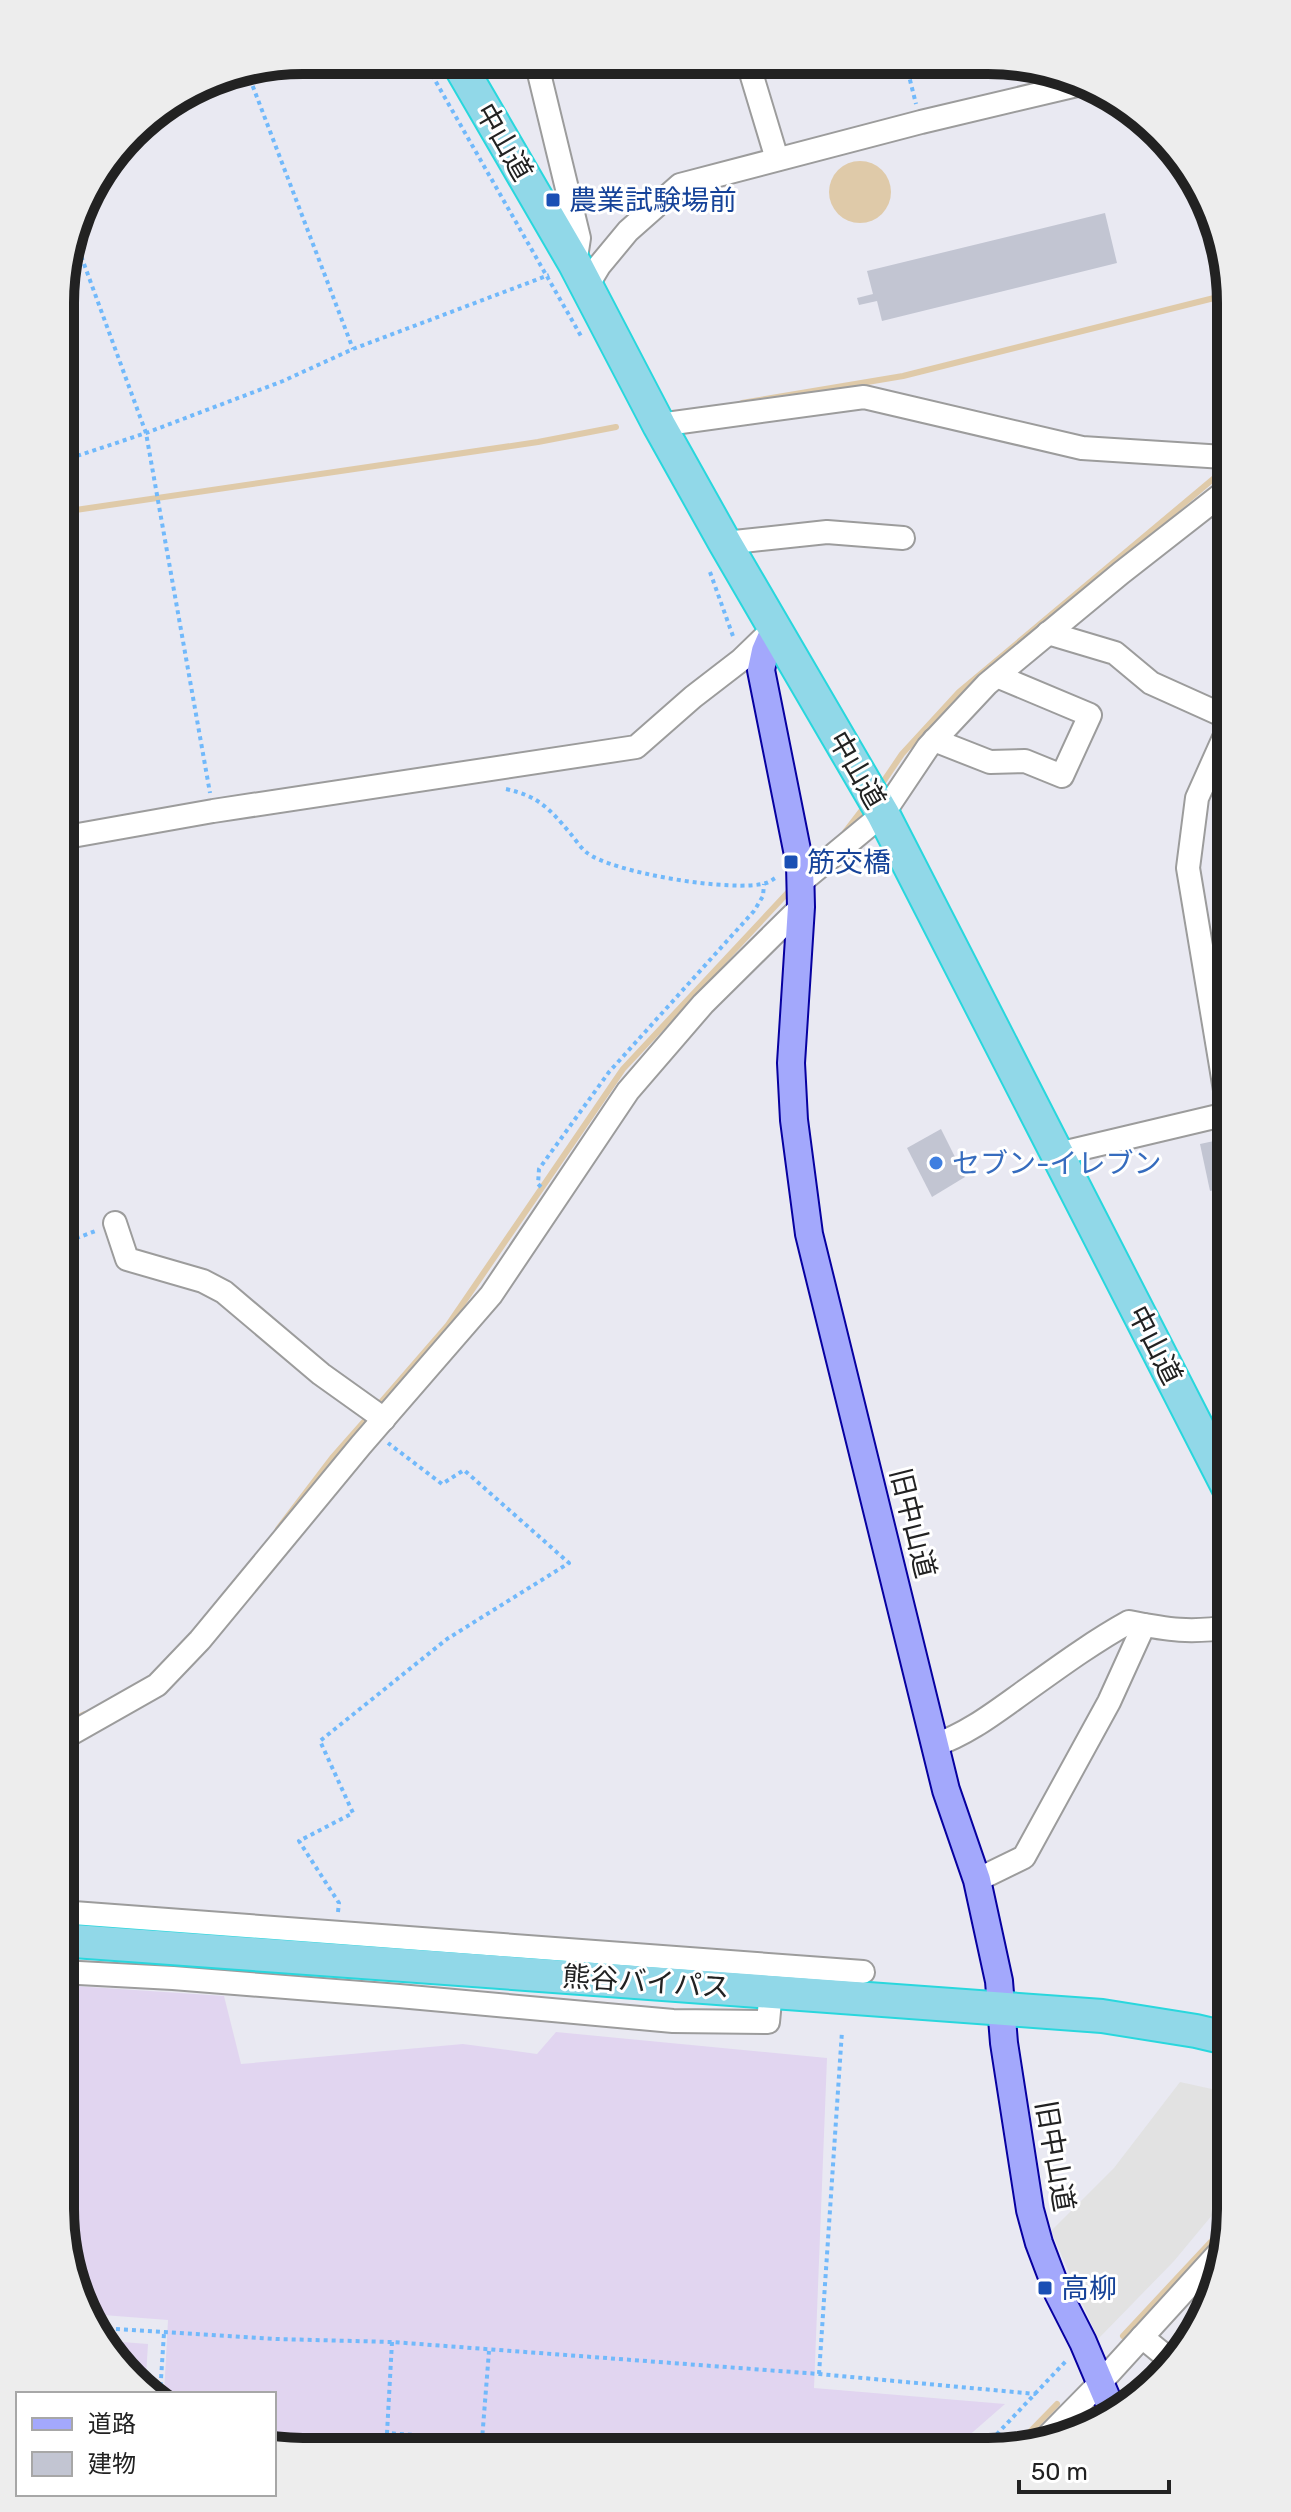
<svg xmlns="http://www.w3.org/2000/svg" width="1291" height="2512" viewBox="0 0 1291 2512" font-family="Rubik,'Noto Sans JP',sans-serif">
<style>
.farmland{fill:#e1d5f0}
.parking{fill:#e2e2e2}
.water{fill:#dfcaa9}
.lines{fill:none;stroke-linecap:round;stroke-linejoin:round}
.stream{stroke:#dfcaa9;stroke-width:6}
.building{fill:#c2c5d2}
.minor-casing{stroke:#9c9c9c;stroke-width:26}
.major-casing{stroke:#0700a0;stroke-width:30}
.highway-casing{stroke:#29d7dd;stroke-width:36}
.path{stroke:#71b9fb;stroke-width:4;stroke-dasharray:4 4;stroke-linecap:butt}
.minor{stroke:#fff;stroke-width:22}
.major{stroke:#a3a8fc;stroke-width:26}
.highway{stroke:#91d8e8;stroke-width:32}
.transit-dot{fill:#1a4fb4;stroke:#fff;stroke-width:3}
.shop-dot{fill:#3f7fe0;stroke:#fff;stroke-width:3}
.labels{text-anchor:middle;dominant-baseline:central;stroke-width:6;stroke-linejoin:round;paint-order:stroke}
.street-label{font-size:28px;fill:#222;stroke:#fff}
.transit-label{font-size:28px;fill:#164399;stroke:#fff;text-anchor:start}
.shop-label{font-size:28px;fill:#366cbe;stroke:#fff;text-anchor:start}
.rim{fill:none;stroke:#222;stroke-width:10}
</style>
<rect width="100%" height="100%" fill="#e9e9f2"/>
<!-- farmland -->
<g class="farmland">
<path d="M60,1985L224,1996L241,2064L463,2044L537,2054L556,2032L827,2058L814,2388L1005,2404L950,2452L274,2450V2394H164L168,2320L90,2314L73,2287L60,2209Z"/>
<path d="M109,2341L148,2344L145,2393L143,2392Z"/>
</g>
<!-- parking -->
<path class="parking" d="M1180,2082L1230,2093V2188L1223,2202L1174,2261L1098,2339L1051,2231L1114,2168Z"/>
<!-- water -->
<circle class="water" cx="860" cy="192" r="31"/>
<g class="lines">
<!-- stream -->
<g class="stream">
<path d="M742,403L903,376L1230,294"/>
<path d="M62,512L538,442L616,427"/>
<path d="M879,788L902,754L959,692L1231,464"/>
<path d="M845,832L865,806"/>
<path d="M1231,998L1220,954L1231,903"/>
<path d="M376,1408L448,1325L623,1069L793,887"/>
<path d="M278,1529L332,1458L369,1416"/>
<path d="M61,1725L85,1714"/>
<path d="M1123,2336L1221,2231L1230,2215"/>
<path d="M1014,2448L1057,2404"/>
</g>
</g>
<!-- building -->
<g class="building">
<path d="M1105,213L1117,263L882,321L877,301L859,305L857,298L873,294L867,271Z"/>
<path d="M941,1129L965,1177L932,1197L907,1148Z"/>
<path d="M1228,1138L1231,1151V1186L1210,1191L1200,1144Z"/>
</g>
<g class="lines">
<defs>
<g id="minor">
<path d="M536,61L579,238L575,264"/>
<path d="M748,63L777,159"/>
<path d="M587,286L599,266L628,231L680,185L921,122L1077,85"/>
<path d="M659,425L864,397L1082,448L1224,457L1231,451"/>
<path d="M725,543L827,532L903,538"/>
<path d="M1048,633L1115,653L1151,683L1231,719"/>
<path d="M934,740L990,762L1025,761L1062,776L1090,715L997,676"/>
<path d="M61,838L213,811L636,747L693,697L741,660L773,629"/>
<path d="M801,882L883,814L928,747L987,684L1121,573L1231,487"/>
<path d="M1229,1114L1188,868L1197,798L1231,722"/>
<path d="M1058,1154L1231,1113"/>
<path d="M115,1223L127,1259L203,1281L224,1292L321,1374L384,1419"/>
<path d="M60,1740L157,1685L200,1640L361,1445L491,1295L628,1091L703,1004L801,907"/>
<path d="M935,1745C967,1734 993,1714 1021,1694C1056,1669 1091,1643 1129,1622C1169,1630 1190,1633 1231,1627"/>
<path d="M977,1880L1024,1857L1109,1702L1144,1625"/>
<path d="M60,1912L863,1972"/>
<path d="M60,1972L173,1978L399,1996L673,2021L768,2022L771,1990"/>
<path d="M1142,2337L1174,2363"/>
<path d="M1040,2444L1101,2382L1226,2245"/>
</g>
<path id="major" d="M775,628L765,651L761,670L800,865L801,907L791,1063L794,1120L809,1234L946,1790L977,1880L999,1981L1004,2043L1030,2210L1039,2243L1058,2293L1083,2342L1114,2415"/>
<g id="highway">
<path d="M457,61L575,264L659,425L725,543L883,814L1231,1493"/>
<path d="M60,1940L1102,2016L1196,2031L1230,2039"/>
</g>
</defs>
<!-- minor casing -->
<use href="#minor" class="minor-casing"/>
<!-- major casing -->
<use href="#major" class="major-casing"/>
<!-- highway casing -->
<use href="#highway" class="highway-casing"/>
<!-- path -->
<g class="path">
<path d="M424,61L581,336"/>
<path d="M906,64L916,104"/>
<path d="M247,71L353,349"/>
<path d="M73,234L146,433L210,793"/>
<path d="M62,461L146,433L283,381L353,349L549,275"/>
<path d="M710,572L734,639"/>
<path d="M506,789C538,796 549,808 570,833C575,839 580,847 586,852C611,873 735,893 766,883C770,882 773,879 777,877"/>
<path d="M541,1187L538,1184L539,1169L609,1072L754,911L763,896L764,884"/>
<path d="M61,1244L98,1230"/>
<path d="M338,1912L339,1903L299,1841L353,1813L320,1741L447,1639L569,1563L464,1470L442,1484L388,1443"/>
<path d="M100,2328L276,2339L392,2342L819,2374L1036,2394"/>
<path d="M392,2342L387,2433L482,2440L489,2351"/>
<path d="M819,2374L842,2031"/>
<path d="M160,2394L164,2333"/>
<path d="M980,2452L1066,2361"/>
</g>
<!-- minor -->
<use href="#minor" class="minor"/>
<!-- major -->
<use href="#major" class="major"/>
<!-- highway -->
<use href="#highway" class="highway"/>
</g>
<!-- markers -->
<g class="transit-dot">
<rect x="545" y="192" width="16" height="16" rx="4"/>
<rect x="783" y="854" width="16" height="16" rx="4"/>
<rect x="1037" y="2280" width="16" height="16" rx="4"/>
</g>
<circle class="shop-dot" cx="936" cy="1163" r="8"/>
<g class="labels">
<!-- street labels -->
<g class="street-label">
<text transform="translate(504 142) rotate(60)">中山道</text>
<text transform="translate(857 770) rotate(60)">中山道</text>
<text transform="translate(1155 1345) rotate(63)">中山道</text>
<text transform="translate(913 1523) rotate(76)">旧中山道</text>
<text transform="translate(646 1982) rotate(4)">熊谷バイパス</text>
<text transform="translate(1055 2156) rotate(80)">旧中山道</text>
</g>
<!-- transit labels -->
<g class="transit-label">
<text x="569" y="200">農業試験場前</text>
<text x="807" y="862">筋交橋</text>
<text x="1061" y="2288">高柳</text>
</g>
<!-- shop labels -->
<g class="shop-label">
<text x="952" y="1163">セブン-イレブン</text>
</g>
</g>
<!-- crop -->
<path d="M0 0H1291V2512H0ZM303 74H988A229 229 0 0 1 1217 303V2209A229 229 0 0 1 988 2438H303A229 229 0 0 1 74 2209V303A229 229 0 0 1 303 74Z" fill="#ededed" fill-rule="evenodd"/>
<path class="rim" d="M303 74H988A229 229 0 0 1 1217 303V2209A229 229 0 0 1 988 2438H303A229 229 0 0 1 74 2209V303A229 229 0 0 1 303 74Z"/>
<!-- legend -->
<rect x="16" y="2392" width="260" height="104" fill="#ffffff" stroke="#a7a7a7" stroke-width="2"/>
<rect x="32" y="2418" width="40" height="12" fill="#a3a8fc" stroke="#a7a7a7" stroke-width="2"/>
<text x="88" y="2432" font-size="24" fill="#222222">道路</text>
<rect x="32" y="2452" width="40" height="24" fill="#c2c5d2" stroke="#a7a7a7" stroke-width="2"/>
<text x="88" y="2472" font-size="24" fill="#222222">建物</text>
<!-- scale -->
<path d="M1019 2480v12h150v-12" fill="none" stroke="#222222" stroke-width="4"/>
<text x="1031" y="2480" font-size="24" fill="#222222" stroke="#ffffff" stroke-width="6" paint-order="stroke">50 m</text>
</svg>
